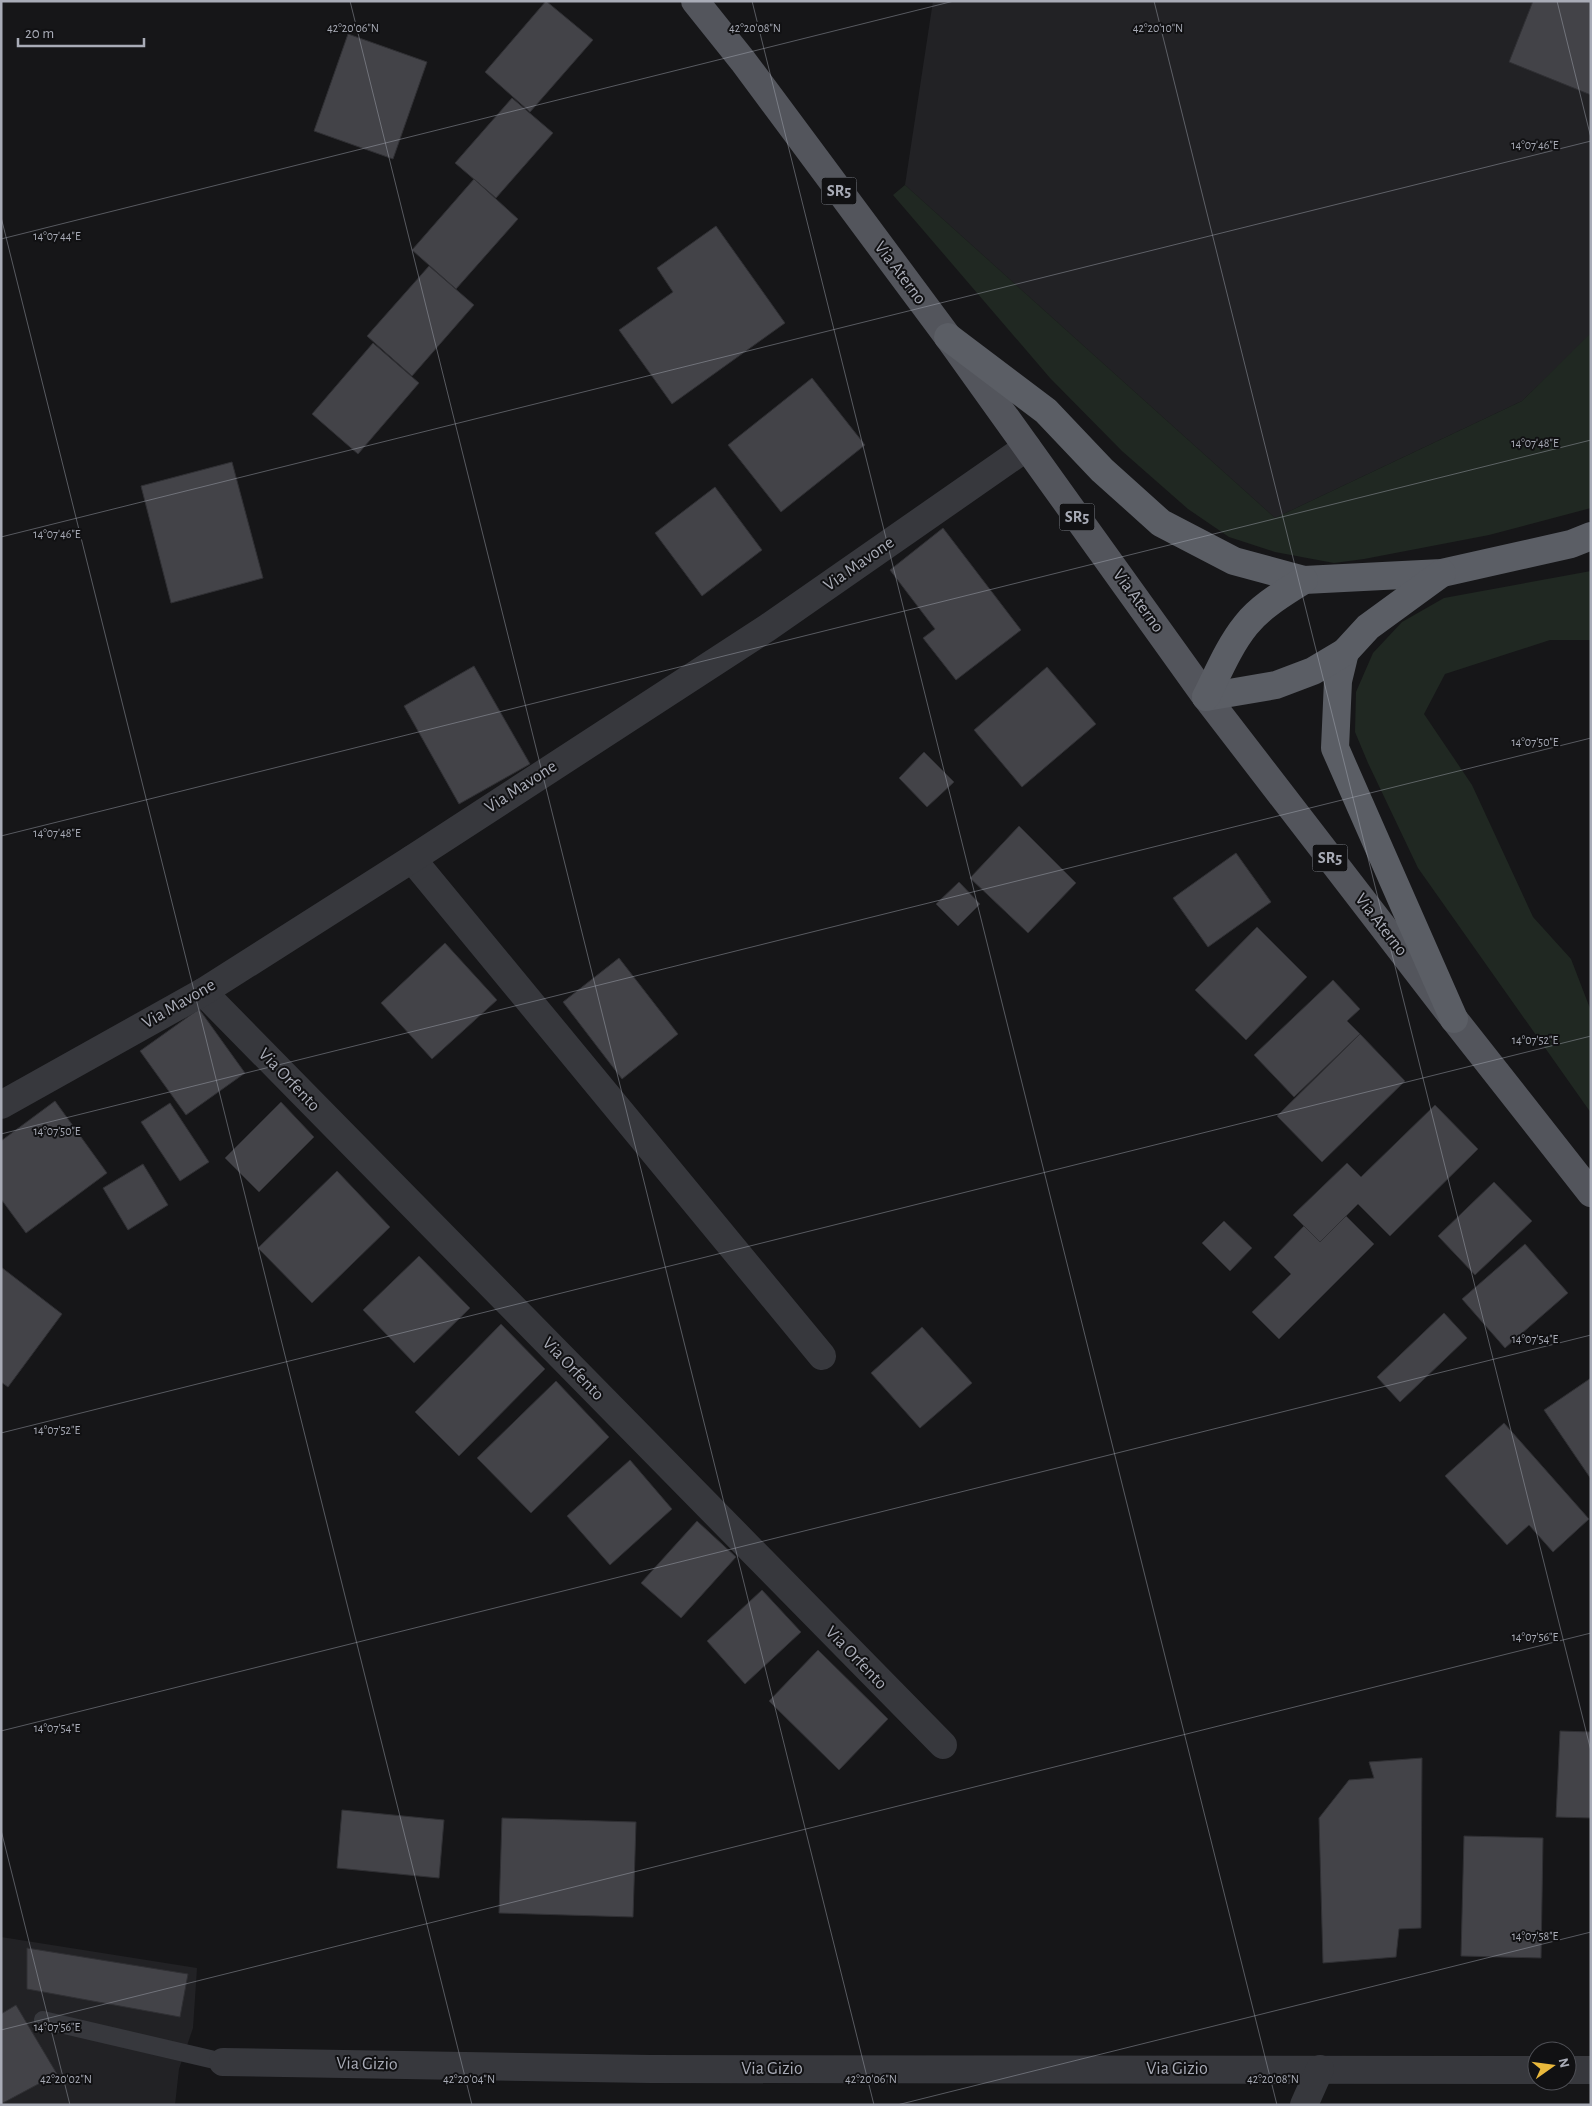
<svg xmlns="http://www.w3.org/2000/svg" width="1592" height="2106" viewBox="0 0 1592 2106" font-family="'Alegreya Sans',sans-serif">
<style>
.built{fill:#222225}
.green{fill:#202822}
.building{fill:#434348;stroke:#303034}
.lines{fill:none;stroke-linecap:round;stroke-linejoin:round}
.service{stroke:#37383d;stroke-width:18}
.minor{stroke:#37383d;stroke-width:28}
.primary{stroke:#53555c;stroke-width:28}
.trunk{stroke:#5b5e65;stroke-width:28}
.ticks{fill:none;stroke:#a9acb7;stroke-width:1;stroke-opacity:0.45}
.labels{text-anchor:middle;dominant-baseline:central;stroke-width:4;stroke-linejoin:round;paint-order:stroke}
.shield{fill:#111113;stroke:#7b7e86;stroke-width:1}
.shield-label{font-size:16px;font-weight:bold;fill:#a9acb7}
.street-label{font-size:18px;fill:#a9acb7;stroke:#111113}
.ticks-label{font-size:12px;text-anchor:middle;fill:#a9acb7;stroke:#111113;stroke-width:4;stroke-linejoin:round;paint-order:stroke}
</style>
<rect width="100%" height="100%" fill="#161618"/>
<!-- built -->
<g class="built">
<path d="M933,1H1591V335L1522,401L1275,518L905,185Z"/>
<path d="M1,1937L197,1968L193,2028L179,2069L175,2105H1Z"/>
</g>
<!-- green -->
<g class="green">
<path d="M905,185L1275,518L1522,401L1591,333V508L1489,535L1364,559L1334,563L1275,552L1229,537L1188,509L1122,451L1050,378L893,195Z"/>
<path d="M1591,571V640H1550L1445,674L1424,714L1472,785L1533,917L1571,959L1591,1011V1113L1418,868L1368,763L1355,732L1356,692L1373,653L1402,622L1444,598Z"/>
</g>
<!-- building -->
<g class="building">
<path d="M546,1L593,40L530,112L485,72Z"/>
<path d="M1533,1H1591V95L1509,62Z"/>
<path d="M348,34L427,62L393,159L314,131Z"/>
<path d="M512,98L553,133L496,198L455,163Z"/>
<path d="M474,179L518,219L456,289L412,250Z"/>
<path d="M716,226L785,323L672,404L619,330L673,292L657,268Z"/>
<path d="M429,266L474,305L412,376L367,336Z"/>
<path d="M373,343L419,383L358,454L312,414Z"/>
<path d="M812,378L865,445L781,512L728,445Z"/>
<path d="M232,462L263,578L171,603L141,486Z"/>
<path d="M715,487L762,550L702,596L655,533Z"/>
<path d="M943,528L1021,630L956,680L923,638L935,629L890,570Z"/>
<path d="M474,666L530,764L459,804L404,706Z"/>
<path d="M1047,667L1096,724L1022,787L974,730Z"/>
<path d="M924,752L954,782L927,807L899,778Z"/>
<path d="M1019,826L1076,883L1028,933L970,878Z"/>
<path d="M1236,853L1271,902L1208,947L1173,898Z"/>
<path d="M959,882L980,904L958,926L936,904Z"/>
<path d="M1257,927L1307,977L1246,1040L1195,990Z"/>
<path d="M445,943L497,1000L432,1059L381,1003Z"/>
<path d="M619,958L678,1034L622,1079L563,1002Z"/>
<path d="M1333,980L1360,1009L1347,1021L1360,1034L1294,1097L1254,1055Z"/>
<path d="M199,1009L245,1073L186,1115L140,1051Z"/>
<path d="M1360,1034L1405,1081L1322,1162L1277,1116Z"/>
<path d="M55,1101L107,1173L26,1233L1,1199V1141Z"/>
<path d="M281,1102L314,1137L259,1192L225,1158Z"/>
<path d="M170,1103L209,1162L180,1181L141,1122Z"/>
<path d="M1435,1105L1478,1149L1390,1236L1358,1204L1320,1242L1293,1215L1347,1163L1361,1177Z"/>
<path d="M143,1164L168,1205L128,1230L103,1188Z"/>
<path d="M337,1171L390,1227L312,1303L258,1248Z"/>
<path d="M1494,1182L1532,1221L1475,1275L1438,1236Z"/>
<path d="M1346,1216L1374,1244L1279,1339L1252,1312L1291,1274L1274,1257L1304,1226L1320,1242Z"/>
<path d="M1224,1221L1252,1248L1230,1271L1202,1243Z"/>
<path d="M1525,1244L1568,1293L1505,1348L1462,1299Z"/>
<path d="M419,1256L470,1308L414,1363L363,1310Z"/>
<path d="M1,1267L62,1314L8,1387L1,1382Z"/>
<path d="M1444,1313L1467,1338L1400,1402L1377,1377Z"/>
<path d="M501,1324L545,1369L459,1456L415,1412Z"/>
<path d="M922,1327L972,1383L920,1428L871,1373Z"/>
<path d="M1591,1378V1479L1544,1410Z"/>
<path d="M556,1381L609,1437L531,1513L477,1458Z"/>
<path d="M1504,1423L1589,1519L1553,1552L1529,1525L1507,1545L1445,1476Z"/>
<path d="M630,1460L672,1509L610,1565L567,1516Z"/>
<path d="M697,1521L736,1557L681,1618L641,1583Z"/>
<path d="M762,1590L801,1632L745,1684L707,1641Z"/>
<path d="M818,1650L888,1719L839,1770L769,1701Z"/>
<path d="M1560,1731L1591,1732V1818L1556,1817Z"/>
<path d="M1422,1758L1421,1928L1399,1929L1396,1957L1323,1963L1319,1818L1349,1780L1374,1778L1369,1762Z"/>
<path d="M342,1810L444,1820L439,1878L337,1868Z"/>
<path d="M502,1818L636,1822L633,1917L499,1913Z"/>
<path d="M1464,1836L1543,1838L1541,1958L1461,1956Z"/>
<path d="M27,1948L188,1974L180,2017L27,1989Z"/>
<path d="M16,2005L57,2074L1,2104V2014Z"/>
</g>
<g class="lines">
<!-- service -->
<path class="service" d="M43,2020L223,2062"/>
<!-- minor -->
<g class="minor">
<path d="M412,859L822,1356"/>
<path d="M203,992L943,1745"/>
<path d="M1,1105L203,992L412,859L767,628L1027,447"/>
<path d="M223,2062L650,2069L1537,2070"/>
<path d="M1567,2070H1591"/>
<path d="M1304,2105L1320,2069"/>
</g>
<!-- primary -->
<path class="primary" d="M695,1L743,61L948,337L1206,697L1454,1019L1591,1193"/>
<!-- trunk -->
<g class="trunk">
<path d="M948,337L1046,411L1102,470L1161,523L1234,561L1304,580L1442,573L1571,544L1591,536"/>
<path d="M1345,652L1338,681L1335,748L1454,1019"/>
<path d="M1206,697L1276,685L1313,671L1345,652L1368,627L1442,573"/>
<path d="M1206,697C1218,673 1229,646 1246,625C1261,606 1284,593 1304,580"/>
</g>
</g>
<!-- ticks -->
<path class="ticks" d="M350,1L874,2105M752,1L1277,2105M1154,1L1591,1751M1557,1L1591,138M1,217L472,2105M1,239L954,1M1,537L1591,141M1,836L1591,440M1,1134L1591,738M1,1433L1591,1036M1,1731L1591,1335M1,1830L70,2105M1,2030L1591,1633M897,2105L1591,1932"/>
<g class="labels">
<!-- shield labels -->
<g class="shield">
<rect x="821.5" y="177.5" width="35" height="27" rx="4"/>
<rect x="1059.5" y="503.5" width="35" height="27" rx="4"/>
<rect x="1312.5" y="844.5" width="35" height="27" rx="4"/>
</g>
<g class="shield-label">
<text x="839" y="191">SR5</text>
<text x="1077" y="517">SR5</text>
<text x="1330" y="858">SR5</text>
</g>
<!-- street labels -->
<g class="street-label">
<text transform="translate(900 273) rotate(53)">Via Aterno</text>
<text transform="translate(859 564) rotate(-35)">Via Mavone</text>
<text transform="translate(1138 601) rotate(54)">Via Aterno</text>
<text transform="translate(521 787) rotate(-33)">Via Mavone</text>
<text transform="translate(1381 925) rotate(52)">Via Aterno</text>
<text transform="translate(179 1004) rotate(-30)">Via Mavone</text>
<text transform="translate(289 1080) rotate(46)">Via Orfento</text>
<text transform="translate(573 1369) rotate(46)">Via Orfento</text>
<text transform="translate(856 1658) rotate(46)">Via Orfento</text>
<text transform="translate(367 2064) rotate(1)">Via Gizio</text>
<text x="772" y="2069">Via Gizio</text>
<text x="1177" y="2069">Via Gizio</text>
</g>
</g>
<g class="ticks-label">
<text x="353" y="32">42°20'06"N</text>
<text x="755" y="32">42°20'08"N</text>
<text x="1158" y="32">42°20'10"N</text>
<text x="1535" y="149">14°07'46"E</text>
<text x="57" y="240">14°07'44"E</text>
<text x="1535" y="447">14°07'48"E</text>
<text x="57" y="538">14°07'46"E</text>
<text x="1535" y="746">14°07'50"E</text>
<text x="57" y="837">14°07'48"E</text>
<text x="1535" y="1044">14°07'52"E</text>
<text x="57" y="1135">14°07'50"E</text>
<text x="1535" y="1343">14°07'54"E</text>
<text x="57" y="1434">14°07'52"E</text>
<text x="1535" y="1641">14°07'56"E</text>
<text x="57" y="1732">14°07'54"E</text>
<text x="1535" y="1940">14°07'58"E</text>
<text x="57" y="2031">14°07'56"E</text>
<text x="66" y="2083">42°20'02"N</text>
<text x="469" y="2083">42°20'04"N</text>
<text x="871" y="2083">42°20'06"N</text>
<text x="1273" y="2083">42°20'08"N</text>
</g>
<!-- border -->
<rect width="1592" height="2106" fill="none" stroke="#a9acb7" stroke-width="5"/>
<!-- north arrow -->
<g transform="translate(1552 2066) rotate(76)"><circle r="24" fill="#111113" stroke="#4e4f55"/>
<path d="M0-4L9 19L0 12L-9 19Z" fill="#eab93c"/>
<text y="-8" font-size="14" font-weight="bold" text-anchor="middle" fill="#a9acb7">N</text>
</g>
<!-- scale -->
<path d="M18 38v8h126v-8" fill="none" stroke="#a9acb7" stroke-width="2.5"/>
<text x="25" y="38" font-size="15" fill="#a9acb7" stroke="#111113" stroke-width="4" paint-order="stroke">20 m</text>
</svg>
